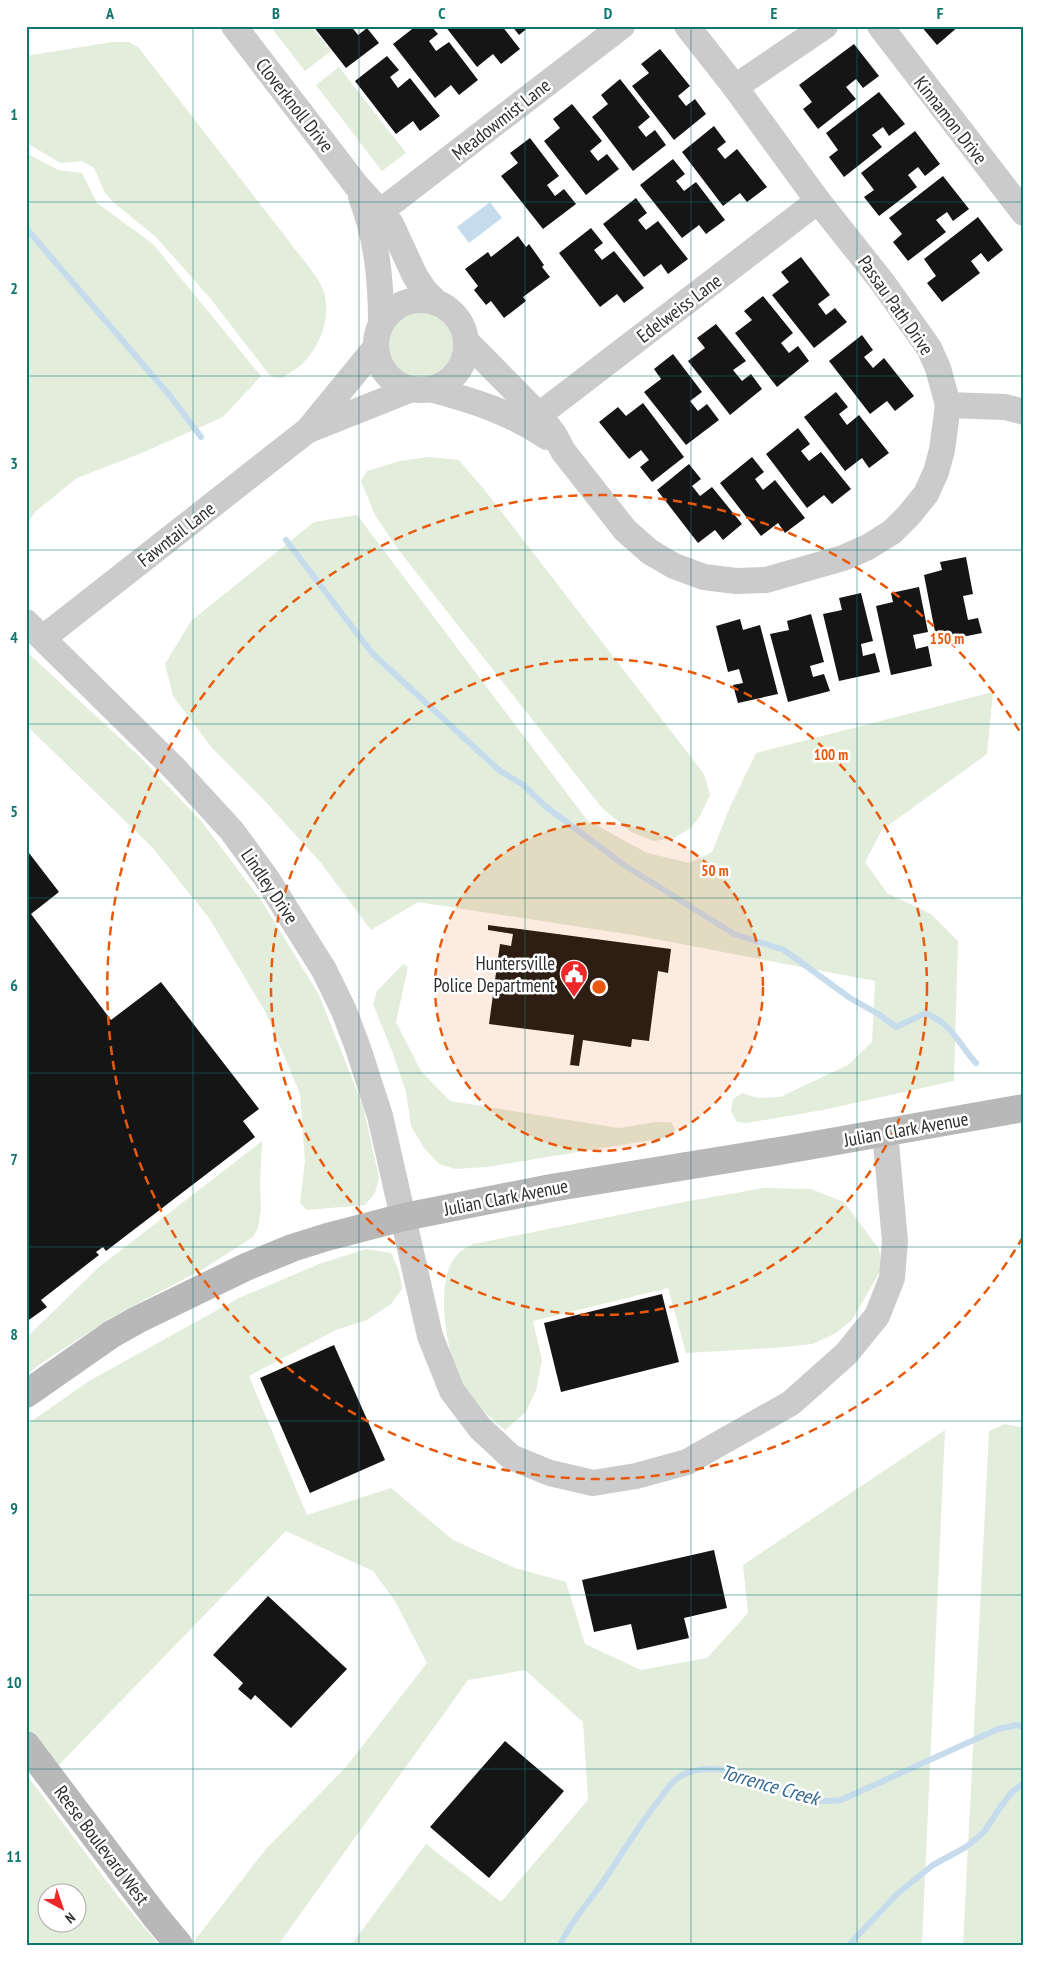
<svg xmlns="http://www.w3.org/2000/svg" width="1050" height="1971" viewBox="0 0 1050 1971" font-family="'PT Sans Narrow',sans-serif">
<style>
.green{fill:#e3eddb;fill-rule:evenodd}
.water{fill:#c6dced}
.lines{fill:none;stroke-linecap:round;stroke-linejoin:round}
.stream{stroke:#c6dced;stroke-width:6}
.building{fill:#151515}
.street{stroke:#cbcbcb;stroke-width:26}
.secondary{stroke:#b8b8b8;stroke-width:28}
.grid{fill:none;stroke:#0f766e;stroke-width:1;stroke-opacity:0.55}
.ring{fill:none;stroke:#e8590c;stroke-width:2.5;stroke-dasharray:9 6}
.labels{text-anchor:middle;dominant-baseline:central;stroke-width:5;stroke-linejoin:round;paint-order:stroke}
.street-label{font-size:19px;fill:#2e2e2e;stroke:#fff}
.poi-label{font-size:19px;fill:#2e2e2e;stroke:#fff;text-anchor:end}
.water-label{font-size:20px;font-style:italic;fill:#386b95;stroke:#fff}
.centre{fill:#e8590c;stroke:#fff;stroke-width:2.5}
.ring-label{font-size:15px;text-anchor:middle;font-weight:bold;fill:#e8590c;stroke:#fff;stroke-width:5;stroke-linejoin:round;paint-order:stroke}
.neatline{fill:none;stroke:#0f766e;stroke-width:2}
.grid-label{font-size:16px;text-anchor:middle;font-weight:bold;fill:#0f766e}
</style>
<rect width="100%" height="100%" fill="#fff"/>
<!-- green -->
<g class="green">
<path d="M270,26H311L331,51L305,71Z"/>
<path d="M112,42H129L138,47L302,258C308,266 315,274 320,283C334,309 323,342 304,362C298,369 289,373 282,378L271,377L210,298L156,237L113,202L105,193L94,168L82,161L61,163L30,145L26,141V56Z"/>
<path d="M339,67L406,153L382,171L316,85Z"/>
<path d="M26,153L58,170L82,173L97,203L153,244L261,376L223,417L144,452L77,478L36,511L26,525Z"/>
<circle cx="419" cy="345" r="34"/>
<path d="M429,457L459,460L487,493L704,774L710,795L700,816L691,828L674,838L654,841L631,832L602,808L397,548L375,515L361,481L367,471L400,461Z"/>
<path d="M357,515L587,820L647,853L690,863L712,852L729,809L756,753L993,692L987,754L882,830L865,862L887,893L931,914L958,941L954,1081L823,1110L747,1123L737,1122L731,1111L733,1099L742,1093L758,1098L780,1097L848,1065L872,1042L875,981L639,936L418,902L371,930L321,863L262,798L212,748L173,696L165,664L191,621L314,522Z"/>
<path d="M26,651L139,756L202,822L263,903L319,995L363,1106L379,1177L375,1193L365,1205L307,1210L300,1203L305,1161L300,1094L266,1013L209,918L153,848L26,725Z"/>
<path d="M403,964L408,967L396,1022L421,1071L450,1101L619,1128L655,1122H671L675,1129L670,1137L487,1167L455,1169L439,1164L424,1148L411,1126L406,1092L392,1051L373,1004L377,991Z"/>
<path d="M262,1141L260,1184L261,1209L258,1228L253,1237L203,1269L114,1316L43,1362L26,1375V1338L98,1268Z"/>
<path d="M764,1188L811,1189L844,1202L879,1249L882,1268L852,1320L836,1333L813,1344L773,1348L686,1353L668,1288L533,1321L542,1360L536,1390L526,1412L505,1430C486,1415 468,1397 458,1374C446,1347 434,1279 457,1255C461,1250 468,1247 473,1244L689,1201Z"/>
<path d="M366,1249L391,1253L399,1271L402,1289L391,1304L367,1320L336,1330L249,1376L307,1515L391,1488L453,1540L515,1568L566,1582L585,1644L641,1670L707,1658L748,1613L743,1565L945,1430L922,1945H351L426,1844L501,1902L588,1800L583,1722L525,1670L468,1680L278,1945H191L266,1849L346,1767L427,1663L395,1601L373,1571L286,1531L49,1775L26,1745V1425L89,1381L239,1298L319,1264Z"/>
<path d="M1005,1424L1024,1428V1945H963L989,1431Z"/>
<path d="M26,1774L117,1895L159,1945H26ZM48,1894H78V1924H48Z"/>
</g>
<!-- water -->
<path class="water" d="M490,202L502,218L469,243L457,227Z"/>
<g class="lines">
<!-- stream -->
<g class="stream">
<path d="M26,228L171,397L201,437"/>
<path d="M286,540L372,653L500,771L522,784L545,806L624,865L734,934L784,950L850,998L880,1015L896,1027L926,1013C954,1026 956,1041 976,1063"/>
<path d="M560,1945C572,1919 592,1899 607,1876C624,1850 640,1824 659,1800C665,1792 671,1782 679,1777C694,1767 714,1768 731,1771C765,1779 806,1807 841,1800L998,1729L1017,1725L1024,1727"/>
<path d="M849,1945L897,1894L933,1865L966,1847L984,1832L997,1812L1011,1793L1024,1783"/>
</g>
</g>
<!-- building -->
<g class="building">
<path d="M313,26H351L358,35L367,28L379,43L346,68Z"/>
<path d="M416,26H431L438,34L429,41L436,51L449,42L478,80L459,95L451,85L435,98L393,44Z"/>
<path d="M445,26H502L520,49L501,64L493,54L477,67Z"/>
<path d="M512,26H530L519,35Z"/>
<path d="M921,26H959L937,45Z"/>
<path d="M854,44L879,76L863,88L856,79L846,87L856,99L818,129L803,109L812,102L799,85Z"/>
<path d="M660,49L690,86L678,96L686,106L695,99L706,114L674,140L632,86L649,73L641,64Z"/>
<path d="M387,56L399,70L390,77L398,88L410,78L440,116L420,131L413,121L396,134L355,81Z"/>
<path d="M620,79L650,117L638,127L646,137L655,130L666,145L633,171L592,117L608,104L601,95Z"/>
<path d="M879,92L905,124L889,136L883,127L872,135L882,147L844,177L829,157L838,150L826,133Z"/>
<path d="M572,104L602,141L590,151L598,161L607,154L619,169L586,195L544,141L560,128L553,119Z"/>
<path d="M714,126L726,142L717,149L725,159L737,149L767,187L747,202L740,193L723,206L682,152Z"/>
<path d="M915,131L940,164L925,176L918,167L908,175L917,187L879,216L864,197L874,190L861,173Z"/>
<path d="M530,138L559,176L547,185L555,196L564,189L576,204L543,229L501,176L518,163L510,153Z"/>
<path d="M673,159L685,174L676,181L684,191L696,182L725,220L706,234L699,225L682,238L640,185Z"/>
<path d="M943,176L969,209L953,221L947,212L936,220L946,232L908,261L893,242L902,234L889,218Z"/>
<path d="M636,198L647,213L638,220L646,230L658,221L688,259L668,274L661,264L644,277L603,224Z"/>
<path d="M978,217L1003,250L988,262L981,253L971,261L980,273L942,302L927,283L936,276L924,259Z"/>
<path d="M591,228L603,243L594,250L602,260L614,251L644,288L624,303L617,294L600,307L559,253Z"/>
<path d="M518,236L526,247L529,244L544,265L542,267L550,277L523,297L526,301L504,318L491,301L486,305L474,290L478,286L465,269L488,252L491,257Z"/>
<path d="M801,257L830,295L818,304L826,315L835,308L847,322L814,348L772,295L789,282L781,272Z"/>
<path d="M763,296L793,333L781,343L789,353L798,346L809,361L777,387L735,333L752,320L744,311Z"/>
<path d="M716,324L746,361L733,370L742,381L751,374L762,389L730,415L688,361L705,348L697,338Z"/>
<path d="M862,335L873,350L864,357L873,368L884,358L914,396L895,411L887,401L870,414L829,361Z"/>
<path d="M673,354L702,392L690,401L698,411L707,404L719,420L686,445L644,392L661,379L654,369Z"/>
<path d="M836,392L848,407L839,414L847,425L859,415L889,453L869,468L862,458L845,471L804,417Z"/>
<path d="M643,403L684,457L652,482L640,467L649,460L641,450L629,459L599,422L618,407L626,416Z"/>
<path d="M798,428L810,444L801,451L809,461L821,452L851,489L832,504L824,495L807,508L766,454Z"/>
<path d="M752,457L764,472L755,479L763,490L775,480L805,518L785,533L778,523L761,536L720,483Z"/>
<path d="M689,464L701,479L692,486L700,496L712,487L742,524L723,540L715,530L698,543L657,490Z"/>
<path d="M966,557L973,594L963,596L968,620L978,618L982,633L937,642L924,575L942,570L940,562Z"/>
<path d="M919,587L928,632L913,635L916,649L928,646L932,666L891,675L876,606L893,602L891,593Z"/>
<path d="M861,593L873,641L861,644L863,656L875,653L880,672L839,681L823,614L842,610L839,598Z"/>
<path d="M811,614L824,662L810,666L813,677L824,674L830,691L788,702L770,634L789,630L787,621Z"/>
<path d="M740,619L743,630L760,625L778,694L738,703L733,685L743,683L739,669L728,672L716,626Z"/>
<path d="M26,849L59,892L31,914L111,1020L161,982L259,1109L243,1121L255,1137L106,1251L103,1247L96,1252L99,1255L41,1300L47,1307L26,1322Z"/>
<path d="M488,925L671,949L668,973L658,971L649,1041L632,1039L631,1047L583,1040L579,1066L570,1065L574,1035L489,1024L500,944L511,946L513,934L488,930Z"/>
<path d="M662,1294L679,1362L561,1392L544,1323Z"/>
<path d="M334,1345L385,1460L310,1493L260,1378Z"/>
<path d="M714,1550L727,1608L684,1618L689,1638L637,1650L631,1624L594,1632L582,1580Z"/>
<path d="M268,1596L347,1669L291,1728L255,1695L251,1700L238,1689L243,1683L213,1655Z"/>
<path d="M505,1741L564,1791L489,1878L430,1827Z"/>
</g>
<g class="lines">
<!-- street -->
<g class="street">
<path d="M234,26L356,185L391,224L415,276L425,291L437,303"/>
<path d="M880,26L1024,213"/>
<path d="M735,87L825,26"/>
<path d="M361,197C377,238 381,280 381,324"/>
<path d="M381,211L622,26"/>
<circle cx="421" cy="345" r="45"/>
<path d="M466,341L539,415L554,434L563,451L625,530L650,552L674,566L704,577L736,581L766,580L843,558L868,547L892,532L909,515L926,494L936,472L942,450L948,405L938,368L929,348L883,283L818,201L735,87L687,26"/>
<path d="M430,389C474,401 508,411 547,437"/>
<path d="M948,405L1005,407L1024,412"/>
<path d="M539,415L818,201"/>
<path d="M309,430L412,389"/>
<path d="M26,622L175,769L232,831L267,879L324,970L344,1011L358,1048L380,1116L430,1336L452,1391L480,1428L511,1457L550,1473L593,1483L636,1476L687,1462L791,1403L846,1354L877,1316L892,1278L895,1241L885,1132"/>
<path d="M43,638L308,430L376,347"/>
</g>
<!-- secondary -->
<g class="secondary">
<path d="M26,1394L112,1334L137,1320L246,1267L292,1248L327,1237L404,1217L551,1188L791,1149L1024,1108"/>
<path d="M26,1745L155,1916L179,1945"/>
</g>
</g>
<!-- grid -->
<path class="grid" d="M193,26V1945M359,26V1945M525,26V1945M691,26V1945M857,26V1945M26,202H1024M26,376H1024M26,550H1024M26,724H1024M26,898H1024M26,1073H1024M26,1247H1024M26,1421H1024M26,1595H1024M26,1769H1024"/>
<!-- distance rings -->
<circle cx="599" cy="987" r="164" fill="#e8590c" fill-opacity=".12"/>
<g class="ring">
<circle cx="599" cy="987" r="164"/>
<circle cx="599" cy="987" r="328"/>
<path d="M1023 1237A492 492 0 1 1 1023 737"/>
</g>
<!-- icons -->
<defs>
<symbol id="civic-pin" viewBox="-11 -11 22 30"><path d="M0 17L-7.5 6A9.5 9.5 0 1 1 7.5 6Z" fill="#ee2829" stroke="#fff"/><path d="M-.6-6.5H3V-4.5H.6V-3L4-1V1h2V6H-6V1h2V-1L-.6-3ZM-1.2 2.5V6h2.4V2.5Z" fill="#fff"/></symbol>
</defs>
<g fill-rule="evenodd">
<use href="#civic-pin" x="558" y="958" width="32" height="43"/>
</g>
<g class="labels">
<!-- street labels -->
<g class="street-label">
<text transform="translate(295 105) rotate(52)">Cloverknoll Drive</text>
<text transform="translate(501 119) rotate(-38)">Meadowmist Lane</text>
<text transform="translate(951 120) rotate(52)">Kinnamon Drive</text>
<text transform="translate(896 305) rotate(55)">Passau Path Drive</text>
<text transform="translate(679 308) rotate(-37)">Edelweiss Lane</text>
<text transform="translate(176 534) rotate(-38)">Fawntail Lane</text>
<text transform="translate(270 886) rotate(56)">Lindley Drive</text>
<text transform="translate(906 1129) rotate(-10)">Julian Clark Avenue</text>
<text transform="translate(506 1197) rotate(-11)">Julian Clark Avenue</text>
<text transform="translate(102 1845) rotate(53)">Reese Boulevard West</text>
</g>
<!-- poi labels -->
<g class="poi-label">
<text x="555" y="963">Huntersville<tspan x="555" dy="22">Police Department</tspan></text>
</g>
<!-- water labels -->
<g class="water-label">
<text transform="translate(770 1785) rotate(16)">Torrence Creek</text>
</g>
</g>
<circle cx="599" cy="987" r="8" class="centre"/>
<g class="ring-label">
<text x="947" y="644">150 m</text>
<text x="831" y="760">100 m</text>
<text x="715" y="876">50 m</text>
</g>
<!-- border -->
<rect width="1050" height="1971" fill="none" stroke="#ffffff" stroke-width="55"/>
<!-- north arrow -->
<g transform="translate(62 1908) rotate(140)"><circle r="24" fill="#ffffff" stroke="#ababab"/>
<path d="M0-4L9 19L0 12L-9 19Z" fill="#ee2829"/>
<text y="-8" font-size="14" font-weight="bold" text-anchor="middle" fill="#2e2e2e">N</text>
</g>
<rect x="28" y="28" width="994" height="1916" class="neatline"/>
<g class="grid-label">
<text x="110" y="19">A</text>
<text x="276" y="19">B</text>
<text x="442" y="19">C</text>
<text x="608" y="19">D</text>
<text x="774" y="19">E</text>
<text x="940" y="19">F</text>
<text x="14" y="120">1</text>
<text x="14" y="294">2</text>
<text x="14" y="469">3</text>
<text x="14" y="643">4</text>
<text x="14" y="817">5</text>
<text x="14" y="991">6</text>
<text x="14" y="1165">7</text>
<text x="14" y="1340">8</text>
<text x="14" y="1514">9</text>
<text x="14" y="1688">10</text>
<text x="14" y="1862">11</text>
</g>
</svg>
